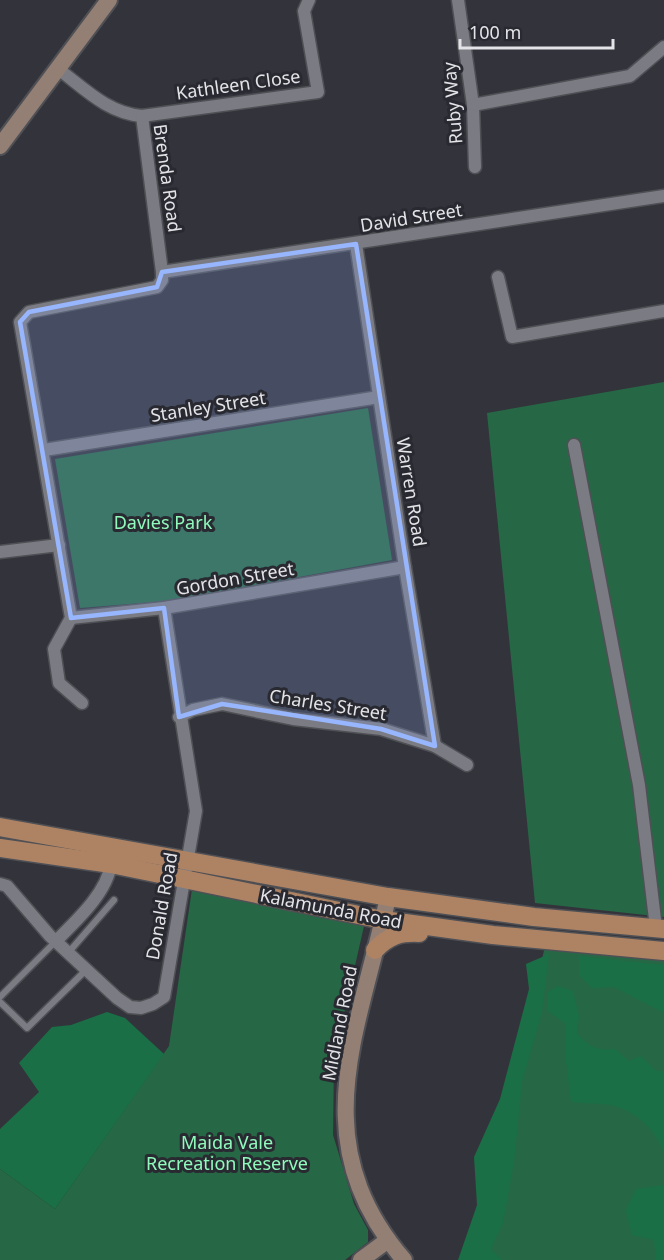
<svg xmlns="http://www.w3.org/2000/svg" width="664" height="1260" viewBox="0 0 664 1260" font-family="'Noto Sans',sans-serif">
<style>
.green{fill:#266845}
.forest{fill:#1a6f46}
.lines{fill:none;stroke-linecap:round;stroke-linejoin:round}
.lane-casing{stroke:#4f5055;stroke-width:9}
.street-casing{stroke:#4f5055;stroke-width:15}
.secondary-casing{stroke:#4f5055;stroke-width:20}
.primary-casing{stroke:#4f5055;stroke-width:21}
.lane{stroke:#7a7b83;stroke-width:6}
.street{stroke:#7a7b83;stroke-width:12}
.secondary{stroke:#947f74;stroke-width:16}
.primary{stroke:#ae8364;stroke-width:18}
.marked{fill:#97b6fd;fill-opacity:0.2;stroke:#97b6fd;stroke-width:4.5;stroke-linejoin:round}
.labels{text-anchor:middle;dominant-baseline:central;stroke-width:6;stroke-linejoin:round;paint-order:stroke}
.street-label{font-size:18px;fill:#e3e3e8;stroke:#292a31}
.park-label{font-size:18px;fill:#8ffabc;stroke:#292a31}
</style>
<rect width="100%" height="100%" fill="#33343b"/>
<!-- green -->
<g class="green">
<path d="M664,382V917L535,903L487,413Z"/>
<path d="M368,408L392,560L167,601L80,608L55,459Z"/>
<path d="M192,889L364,926L334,1058L333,1135L354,1204L368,1230V1242L345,1260H0V1169L55,1209L169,1046Z"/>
<path d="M545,946L664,959V1260H475Z"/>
</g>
<!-- forest -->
<g class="forest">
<path d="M549,954L542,1012L522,1082L514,1162L503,1223L491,1249L502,1260H458L477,1205L474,1157L500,1099L529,989L526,964Z"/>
<path d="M579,956L664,965V1013L614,987L592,988L579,975Z"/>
<path d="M558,986L573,991L579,1016L577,1033C589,1047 597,1051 615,1049L629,1061L641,1056L656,1071H664V1154C657,1130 635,1110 610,1105C597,1103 584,1104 571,1102L565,1053L566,1024L548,1011V992Z"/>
<path d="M107,1012L125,1018L164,1054L55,1209L0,1169V1129L39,1092L19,1063L52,1027L71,1025Z"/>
<path d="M664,1185V1260H656L654,1240L632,1235L626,1210L636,1189Z"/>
</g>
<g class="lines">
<defs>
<g id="lane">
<path d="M68,953L114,900"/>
<path d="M0,997L56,941"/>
<path d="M0,1002L27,1028L86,970"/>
</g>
<g id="street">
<path d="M458,0L473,105L475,167"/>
<path d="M57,68C84,88 107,113 142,116L162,272V280L157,287L29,312L20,322L71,618L54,649L59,683L82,703"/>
<path d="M473,105L630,76L664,47"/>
<path d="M142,116L318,92L304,11L309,0"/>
<path d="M356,244L405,567L435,746"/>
<path d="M162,272L664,196"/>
<path d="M498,277L512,337L664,311"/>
<path d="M574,445L639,785L656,928"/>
<path d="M44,450L379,397"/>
<path d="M0,552L59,545"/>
<path d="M71,618L164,608L405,567"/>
<path d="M179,717L193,710L222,704L293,719L381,729L435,746L467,765"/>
<path d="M0,884L7,886L50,936L117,998L130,1007L141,1008L153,1004L164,997L196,811L164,608"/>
<path d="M56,941C76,921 107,893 111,864"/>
</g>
<g id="secondary">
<path d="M0,146L109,0"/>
<path d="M388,897C360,1030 301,1140 404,1260"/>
<path d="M361,1260L388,1240"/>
</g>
<g id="primary">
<path d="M0,827L388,897L534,917L664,929"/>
<path d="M0,848L111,864L383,920L493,935L664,951"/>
<path d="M375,950C388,936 400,932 419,933"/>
</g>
</defs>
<!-- lane casing -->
<use href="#lane" class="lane-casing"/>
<!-- street casing -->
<use href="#street" class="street-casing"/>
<!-- secondary casing -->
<use href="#secondary" class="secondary-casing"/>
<!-- primary casing -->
<use href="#primary" class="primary-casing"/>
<!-- lane -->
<use href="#lane" class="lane"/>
<!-- street -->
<use href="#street" class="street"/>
<!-- secondary -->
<use href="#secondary" class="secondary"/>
<!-- primary -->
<use href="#primary" class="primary"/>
</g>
<!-- marked area -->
<path class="marked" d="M356,244L435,746L381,729L222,704L179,717L164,608L71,618L20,322L29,312L157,287L162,272Z"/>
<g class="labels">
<!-- street labels -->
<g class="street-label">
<text transform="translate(238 84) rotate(-8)">Kathleen Close</text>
<text transform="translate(452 103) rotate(-95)">Ruby Way</text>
<text transform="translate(168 178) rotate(82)">Brenda Road</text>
<text transform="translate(411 217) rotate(-9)">David Street</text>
<text transform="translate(208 406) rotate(-9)">Stanley Street</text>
<text transform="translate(412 492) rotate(81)">Warren Road</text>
<text transform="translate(235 578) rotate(-10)">Gordon Street</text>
<text transform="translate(328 704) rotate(9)">Charles Street</text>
<text transform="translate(161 906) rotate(-80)">Donald Road</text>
<text transform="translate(331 908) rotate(11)">Kalamunda Road</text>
<text transform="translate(339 1023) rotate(-79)">Midland Road</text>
</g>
<!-- park labels -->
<g class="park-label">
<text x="163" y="522">Davies Park</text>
<text x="227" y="1142">Maida Vale<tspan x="227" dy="21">Recreation Reserve</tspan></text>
</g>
</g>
<!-- scale -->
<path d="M460 39v9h153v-9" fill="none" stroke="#e3e3e8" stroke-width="3"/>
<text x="469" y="39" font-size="18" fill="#e3e3e8" stroke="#292a31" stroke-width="4.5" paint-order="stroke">100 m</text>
</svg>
